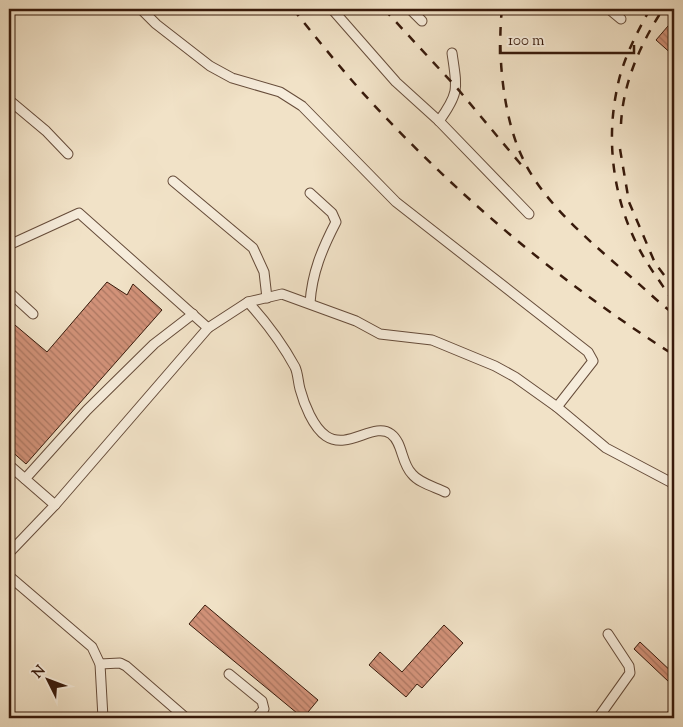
<svg xmlns="http://www.w3.org/2000/svg" width="683" height="727" viewBox="0 0 683 727" font-family="'Sorts Mill Goudy',serif">
<style>
.building{fill:url(#building-back-hatch);stroke:#381a0b}
.lines{fill:none;stroke-linecap:round;stroke-linejoin:round}
.minor-casing{stroke:#664c3a;stroke-width:11}
.path{stroke:#381a0b;stroke-width:2;stroke-dasharray:4 2.5;stroke-linecap:butt}
.minor{stroke:#f6ecdb;stroke-width:9}
.rail{stroke:#381a0b;stroke-width:2.5;stroke-dasharray:9 9;stroke-linecap:butt}
</style>
<defs>
<pattern id="building-back-hatch" width="6" height="6" patternUnits="userSpaceOnUse" patternTransform="scale(1.25)"><rect width="6" height="6" fill="#d29279"/><path d="M-1 5l2 2M0 0l6 6M5-1l2 2" fill="none" stroke="#ab7661"/></pattern>
</defs>
<rect width="100%" height="100%" fill="#f1e2c7"/>
<filter id="stains"><feTurbulence type="fractalNoise" baseFrequency=".004" numOctaves="4"/><feColorMatrix values="0 0 0 0 .2 0 0 0 0 .09 0 0 0 0 .02 0 0 0 .5 -.17"/></filter>
<radialGradient id="worn" r=".72"><stop offset=".6" stop-color="#630" stop-opacity="0"/><stop offset="1" stop-color="#630" stop-opacity=".3"/></radialGradient>
<!-- building -->
<g class="building">
<path d="M674,19V56L656,40Z"/>
<path d="M107,282L127,295L133,284L162,310L26,464L9,449V320L47,352Z"/>
<path d="M205,605L318,700L303,718L189,624Z"/>
<path d="M444,625L463,643L422,688L417,684L406,697L369,665L380,652L402,672Z"/>
<path d="M640,642L674,674L669,682L634,649Z"/>
</g>
<g class="lines">
<defs>
<g id="minor">
<path d="M141,9L156,24L210,66L232,78L280,92L302,106L396,202L588,352L593,361L557,407"/>
<path d="M332,9L396,82L439,121L529,214"/>
<path d="M410,9L422,21"/>
<path d="M609,9L621,19"/>
<path d="M9,100L46,131L68,154"/>
<path d="M439,121C460,92 457,88 452,53"/>
<path d="M173,181L253,248L264,272L267,298"/>
<path d="M310,193L332,213L336,222C322,249 312,273 310,303"/>
<path d="M9,245L79,213L208,328"/>
<path d="M9,292L33,314"/>
<path d="M248,302C266,322 282,343 295,367C298,373 298,382 300,389C304,404 313,427 326,436C348,451 374,421 391,434C403,443 401,463 412,474C419,483 435,487 445,492"/>
<path d="M9,465L55,505L9,553"/>
<path d="M25,479L87,410L154,344L193,314"/>
<path d="M55,505L208,328L248,302L282,294L356,321L380,334L432,340L495,366L515,377L557,407L606,448L674,484"/>
<path d="M9,576L92,647L100,664L103,718"/>
<path d="M100,664L120,663L126,666L186,718"/>
<path d="M229,674L262,701L264,709L256,718"/>
<path d="M598,718L630,673L629,666L608,634"/>
</g>
</defs>
<!-- minor casing -->
<use href="#minor" class="minor-casing"/>
<!-- path -->
<path class="path" d="M663,718L674,706"/>
<!-- minor -->
<use href="#minor" class="minor"/>
<!-- rail -->
<g class="rail">
<path d="M293,9C319,41 345,74 373,104C462,200 564,285 674,355"/>
<path d="M384,9L457,88L523,167"/>
<path d="M502,9C497,53 503,118 523,159C544,204 594,245 631,277C645,289 659,303 674,314"/>
<path d="M650,9C635,36 621,63 616,94C604,157 619,225 656,276C662,284 667,294 674,301"/>
<path d="M621,124C623,82 641,43 663,9"/>
<path d="M620,149L629,202L655,263L674,288"/>
</g>
</g>
<!-- margin -->
<rect width="683" height="727" fill="none" stroke="#f1e2c7" stroke-width="30"/>
<rect x="10" y="10" width="663" height="707" fill="none" stroke="#381a0b" stroke-width="2.5"/>
<rect x="15" y="15" width="653" height="697" fill="none" stroke="#381a0b"/>
<!-- north arrow -->
<g transform="translate(48 680) rotate(312)" stroke="#f6ecdb" stroke-width="4" paint-order="stroke">
<path d="M0-4L9 19L0 12L-9 19Z" fill="#381a0b"/>
<text y="-8" font-size="14" font-weight="bold" text-anchor="middle" fill="#381a0b">N</text>
</g>
<!-- scale -->
<path d="M500 45v8h134v-8" fill="none" stroke="#381a0b" stroke-width="2.5"/>
<text x="508" y="45" font-size="15" fill="#381a0b" stroke="#f6ecdb" stroke-width="4" paint-order="stroke">100 m</text>
<rect width="100%" height="100%" filter="url(#stains)"/>
<rect width="100%" height="100%" fill="url(#worn)"/>
</svg>
